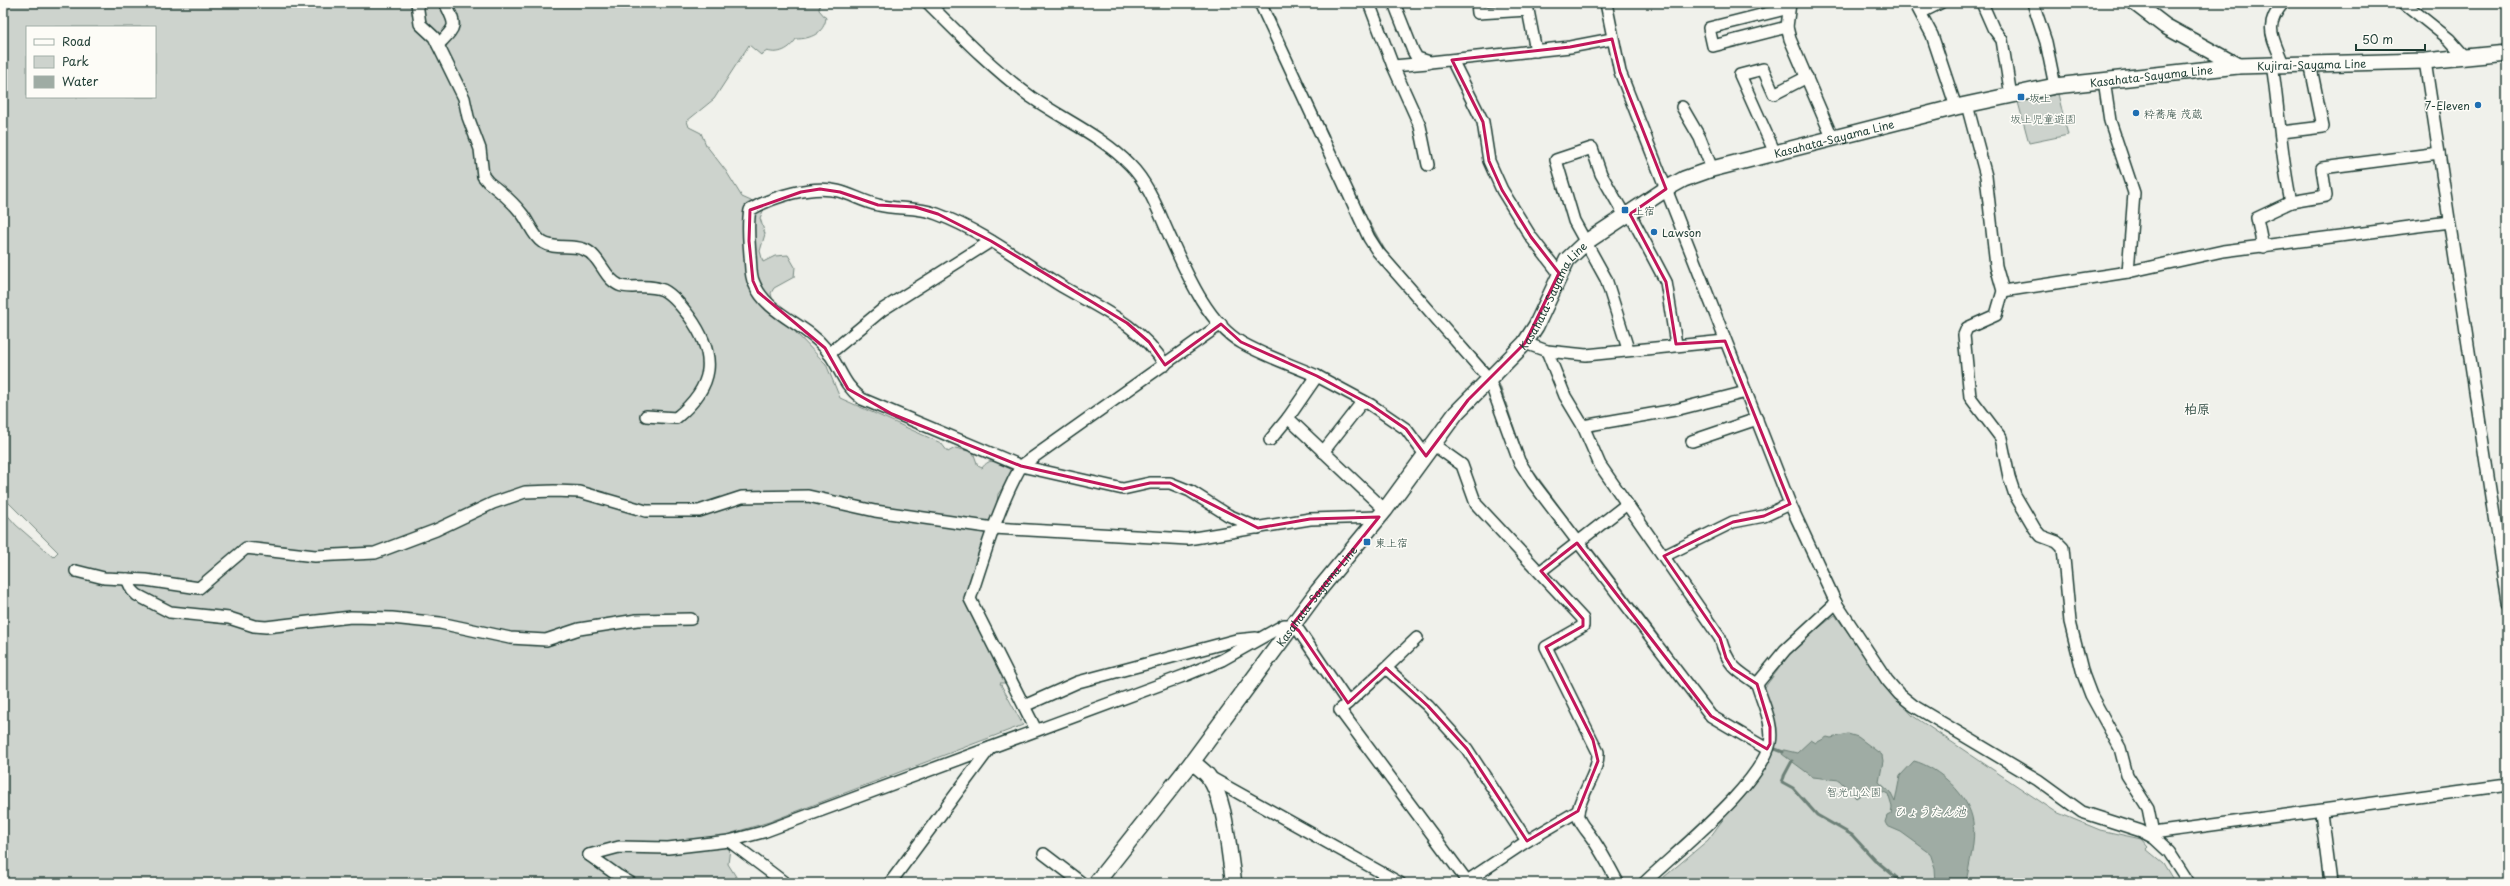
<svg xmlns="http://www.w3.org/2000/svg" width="2510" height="886" viewBox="0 0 2510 886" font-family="'Playpen Sans','Klee One',sans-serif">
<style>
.green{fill:#cdd3cd;stroke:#768880;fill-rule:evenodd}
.water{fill:#9faca4;stroke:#6c8077}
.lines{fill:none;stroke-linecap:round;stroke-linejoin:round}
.stream{stroke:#6c8077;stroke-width:3}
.street-casing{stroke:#1f3d34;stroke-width:14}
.secondary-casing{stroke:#1f3d34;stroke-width:18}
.street{stroke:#fdfcf7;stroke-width:11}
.secondary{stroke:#fdfcf7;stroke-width:15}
.marked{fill:none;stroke:#c2185b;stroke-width:3;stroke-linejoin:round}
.poi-dot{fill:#1f6fb2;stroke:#fdfcf7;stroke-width:1.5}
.labels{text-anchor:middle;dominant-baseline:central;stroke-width:3;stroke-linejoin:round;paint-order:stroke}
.street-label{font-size:11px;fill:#1f3d34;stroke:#fdfcf7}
.poi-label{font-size:11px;fill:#1f3d34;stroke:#fdfcf7;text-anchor:start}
.park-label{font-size:11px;fill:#425b53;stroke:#fdfcf7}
.water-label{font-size:12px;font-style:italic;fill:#455e56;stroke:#fdfcf7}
.quarter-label{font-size:13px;font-weight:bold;fill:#1f3d34;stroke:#fdfcf7}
</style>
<rect width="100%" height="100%" fill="#f0f1eb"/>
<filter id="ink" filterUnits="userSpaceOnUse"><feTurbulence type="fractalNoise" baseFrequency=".025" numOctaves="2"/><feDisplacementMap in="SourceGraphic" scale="8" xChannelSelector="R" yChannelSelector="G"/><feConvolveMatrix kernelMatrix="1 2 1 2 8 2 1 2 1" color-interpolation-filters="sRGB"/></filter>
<g filter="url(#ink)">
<!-- green -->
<g class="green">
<path d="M3,3H820L819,10L826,18C824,33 811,39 796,39C790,49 779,55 767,51L761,55L749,45L714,99L687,121L689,127L701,133L706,145L726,171L742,197L751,201L769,197L760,218L765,234L760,251L763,262L775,256L788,255L795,267L794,277L774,288L771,293L775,311L795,327L796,333L826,364L840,398L941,443L948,452L955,448L973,452L978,466L982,468C990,457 998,461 1009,465L1013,474L998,494L996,512L989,520L990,530L968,598L969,609L974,613L1008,681L1006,683H1000L1023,725L769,822L732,833L728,864L740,883H3V510L16,525L53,557L58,552L3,497ZM27,27H155V97H27Z"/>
<path d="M2058,94L2068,135L2029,143L2018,102Z"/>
<path d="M1835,615L1891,691L1913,716L2056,812L2100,830L2141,839L2148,847L2146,849L2163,863L2175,883H1657L1708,840L1764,763L1776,741L1762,691L1795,647Z"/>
</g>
<!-- water -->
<path class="water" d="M1848,734L1858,737L1882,755L1883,761L1879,782L1890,792L1895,802L1900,776L1914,761C1938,767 1970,796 1973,822C1976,841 1969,864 1966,883H1936L1935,868L1930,853L1901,832L1887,826L1885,822L1887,816L1891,814L1892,807L1888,794L1873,787L1856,798L1839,780L1813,777L1782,754L1784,750L1797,753L1811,740L1816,743L1827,737L1831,738Z"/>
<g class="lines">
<!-- stream -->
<g class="stream">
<path d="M1266,3L1275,21"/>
<path d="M1308,94L1328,136"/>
<path d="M1367,220L1385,252L1431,305"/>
<path d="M1466,345L1488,369"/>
<path d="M1499,386L1522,454"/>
<path d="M1534,474L1577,532"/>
<path d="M1586,543L1658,637"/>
<path d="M1770,747L1783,752"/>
<path d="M1784,776L1792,761"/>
<path d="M1784,777L1782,782L1793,788L1817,815L1852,835L1874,859L1903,883"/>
</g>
<defs>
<g id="street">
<path d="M417,3L420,24L434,37L464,98L468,117L480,149L483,176L488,182C500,191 513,202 523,215C529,223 534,237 542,242C554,250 570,244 583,249C601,255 603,278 619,285C628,290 648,283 663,290C673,295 682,307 689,316C718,356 715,386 676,418L646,416"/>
<path d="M928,3C961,36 993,69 1031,97C1064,120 1102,136 1130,165C1149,184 1159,213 1170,237C1186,272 1207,323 1242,343C1265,356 1292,365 1317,376"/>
<path d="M1260,3L1369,238L1378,252L1489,379L1519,461L1533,483L1711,716L1767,749"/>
<path d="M1369,3L1393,66L1420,126L1428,165"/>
<path d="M1394,3L1413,51L1417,58L1430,62L1570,47L1612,39"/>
<path d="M1477,3L1478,13L1528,10L1536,51"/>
<path d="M1606,3L1620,72L1790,504L1836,603L1887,680L1899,694L1914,706L2038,780L2082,812L2141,831L2154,838L2169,852L2189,883"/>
<path d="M1790,3L1787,27L1790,39L1832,137"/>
<path d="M1915,3L1932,35L1956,107"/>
<path d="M1982,3L1993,28L2002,40L2011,96"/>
<path d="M2033,3L2046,42L2055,86"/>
<path d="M2283,3C2263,27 2273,37 2283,64"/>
<path d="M2404,3L2449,39L2466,58"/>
<path d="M1922,12L1940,3"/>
<path d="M1787,27L1713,46L1709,28L1789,8"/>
<path d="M438,45C457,25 457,27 445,3"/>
<path d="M1452,60L1483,122L1489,161L1502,190L1531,237L1559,273"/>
<path d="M2425,61L2507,602"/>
<path d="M2272,64C2279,110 2281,157 2291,202"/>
<path d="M1393,66L1428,63"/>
<path d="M2104,80L2110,121L2134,193L2128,272"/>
<path d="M1967,105L1986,176L1996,266L2003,291L1996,315L1967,328L1964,335L1970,397L2001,438L2009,477L2015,495L2035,529L2041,536L2057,542L2063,548L2070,622L2083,674L2091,695L2120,748L2127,775L2148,808L2154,838"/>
<path d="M1682,107L1700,138L1712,169"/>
<path d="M2282,132L2323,127L2310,63"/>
<path d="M1775,153L1740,75L1763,69L1774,94L1807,77"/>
<path d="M1630,214L1666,282L1676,344"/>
<path d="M1625,216L1601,174L1592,148L1556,160L1574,221L1606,279L1628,349"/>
<path d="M2263,247L2257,218L2291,202L2326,196L2322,168L2439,153"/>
<path d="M2003,291L2128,272L2223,251L2449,222"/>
<path d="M1525,343L1547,351L1586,355L1725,341"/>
<path d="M1547,351L1565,396L1583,426L1600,465L1720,638C1728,665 1734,669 1757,684"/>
<path d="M829,354L882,310L991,241"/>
<path d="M1165,365C1141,326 1101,309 1063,287C1022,262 983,231 937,214C916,206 898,210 878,205C864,202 851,194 838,191C811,185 774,196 750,210C747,225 749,240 750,255C751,264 750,275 754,283C766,314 805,323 825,348C841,367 841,383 862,399L1021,466L1123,489L1150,483H1170L1190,491L1228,515L1258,528"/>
<path d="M1583,426L1675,410L1746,392"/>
<path d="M1270,440L1288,418"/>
<path d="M1692,441L1757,419"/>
<path d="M1434,445L1462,465L1476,504L1583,619V626L1546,647L1598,752C1599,775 1576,800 1578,816C1579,821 1583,826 1586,830C1599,846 1608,864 1618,883"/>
<path d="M1323,452L1363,401"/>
<path d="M1385,510L1288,418L1317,376L1371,405L1406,429L1426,456"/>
<path d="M1664,556L1733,522L1764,516L1790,504"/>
<path d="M76,571L104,578L146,580L199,588L246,548L315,556L375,553L436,530L493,503L525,492L554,491L580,492L646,511H699L742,497L808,496L875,511L994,528L1188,539L1310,519L1379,517"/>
<path d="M1541,571L1627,504"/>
<path d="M127,579L132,590L137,595L170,612L229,618L254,626L266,627L351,617L392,618L440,623L510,638L546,640L579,629L637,620L691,619"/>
<path d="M1386,668L1417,638"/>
<path d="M1024,706L1078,682L1236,640L1256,638"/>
<path d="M1036,730L970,599C985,554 998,507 1021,466L1221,324"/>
<path d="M1208,776L1400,883"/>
<path d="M2321,812L2330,883"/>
<path d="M2153,833L2507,785"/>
<path d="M729,841L785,883"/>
<path d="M1044,854L1082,883"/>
<path d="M589,855L619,847L668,848L729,841L763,832L1186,675L1222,660L1284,625H1292L1299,631L1348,703"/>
<path d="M589,855L617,875L631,883"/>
<path d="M1467,881L1340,710L1386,668L1428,706L1467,749L1527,841"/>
<path d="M890,883L990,748"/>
<path d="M1464,883L1527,841L1578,811"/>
<path d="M1644,883C1677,851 1760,786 1770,743C1774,724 1762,702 1757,684L1785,650L1836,603"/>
</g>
<g id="secondary">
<path d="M2135,3L2165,26L2238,66"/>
<path d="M1192,762C1197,766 1204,771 1208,776C1227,801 1228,852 1234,883"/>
<path id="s1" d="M1096,883L1192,762L1318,591L1385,510L1456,413L1525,343L1536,326L1567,260L1586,242L1666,189L1684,179L1712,169L1956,107L2055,86L2238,66L2425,61L2507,53"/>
</g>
</defs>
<!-- street casing -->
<use href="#street" class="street-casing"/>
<!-- secondary casing -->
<use href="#secondary" class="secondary-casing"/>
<!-- street -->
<use href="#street" class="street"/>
<!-- secondary -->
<use href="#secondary" class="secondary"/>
</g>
</g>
<!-- marked area -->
<path class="marked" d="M1612,39L1620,72L1666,189L1630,214L1666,282L1676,344L1725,341L1790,504L1764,516L1733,522L1664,556L1720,638L1726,658L1732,668L1757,684L1770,727V744L1767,749L1711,716L1577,543L1541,571L1583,619V626L1546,647L1593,740L1598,761L1578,811L1527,841L1467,749L1428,706L1386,668L1348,703L1299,631L1292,625L1379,517L1310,519L1258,528L1170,483H1150L1123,489L1021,466L892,414L848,389L825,348L758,292L753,281L749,241L750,210L801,192L820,189L840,192L878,205L915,207L938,214L991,241L1127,323L1149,342L1165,365L1221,324L1241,342L1317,376L1371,405L1406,429L1426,456L1468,400L1525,343L1559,273L1531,237L1502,190L1489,161L1483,122L1452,60L1570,47Z"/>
<!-- markers -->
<g class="poi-dot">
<rect x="2017" y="93" width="8" height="8" rx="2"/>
<circle cx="2478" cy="105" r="4"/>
<circle cx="2136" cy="113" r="4"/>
<rect x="1621" y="206" width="8" height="8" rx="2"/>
<circle cx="1654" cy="232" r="4"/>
<rect x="1363" y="538" width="8" height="8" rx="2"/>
</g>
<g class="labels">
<!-- street labels -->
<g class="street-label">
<text stroke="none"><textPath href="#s1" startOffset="1567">Kujirai-Sayama Line</textPath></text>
<text stroke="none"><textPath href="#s1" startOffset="1406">Kasahata-Sayama Line</textPath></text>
<text stroke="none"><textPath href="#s1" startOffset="1082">Kasahata-Sayama Line</textPath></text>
<text stroke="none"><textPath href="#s1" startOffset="746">Kasahata-Sayama Line</textPath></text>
<text stroke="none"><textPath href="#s1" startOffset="362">Kasahata-Sayama Line</textPath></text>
</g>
<!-- poi labels -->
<g class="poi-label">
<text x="2029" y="97">坂上</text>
<text x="2470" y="105" text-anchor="end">7-Eleven</text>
<text x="2144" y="113">粋蕎庵 茂蔵</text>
<text x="1633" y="210">上宿</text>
<text x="1662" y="232">Lawson</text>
<text x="1375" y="542">東上宿</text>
</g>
<!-- park labels -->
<g class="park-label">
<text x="2043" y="118">坂上児童遊園</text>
<text x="1854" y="791">智光山公園</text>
</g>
<!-- water labels -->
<g class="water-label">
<text x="1930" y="811">ひょうたん池</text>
</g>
<!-- quarter labels -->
<g class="quarter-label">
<text x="2197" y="408">柏原</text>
</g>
</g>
<!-- margin -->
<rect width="2510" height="886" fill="none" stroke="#fdfcf7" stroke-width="16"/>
<rect x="8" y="8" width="2494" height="870" fill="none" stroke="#1f3d34" stroke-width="1.5" filter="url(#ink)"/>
<!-- legend -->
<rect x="26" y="26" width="130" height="72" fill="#fdfcf7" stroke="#a4b0a9"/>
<rect x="34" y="39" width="20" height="6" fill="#fdfcf7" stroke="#a4b0a9"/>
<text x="62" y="46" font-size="12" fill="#1f3d34">Road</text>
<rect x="34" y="56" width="20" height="12" fill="#cdd3cd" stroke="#a4b0a9"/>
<text x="62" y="66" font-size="12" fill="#1f3d34">Park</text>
<rect x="34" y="76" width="20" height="12" fill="#9faca4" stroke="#a4b0a9"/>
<text x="62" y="86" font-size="12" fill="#1f3d34">Water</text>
<!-- scale -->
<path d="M2356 44v6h69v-6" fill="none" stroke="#1f3d34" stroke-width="2"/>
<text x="2362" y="44" font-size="12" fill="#1f3d34" stroke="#fdfcf7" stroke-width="3" paint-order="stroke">50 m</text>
</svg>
